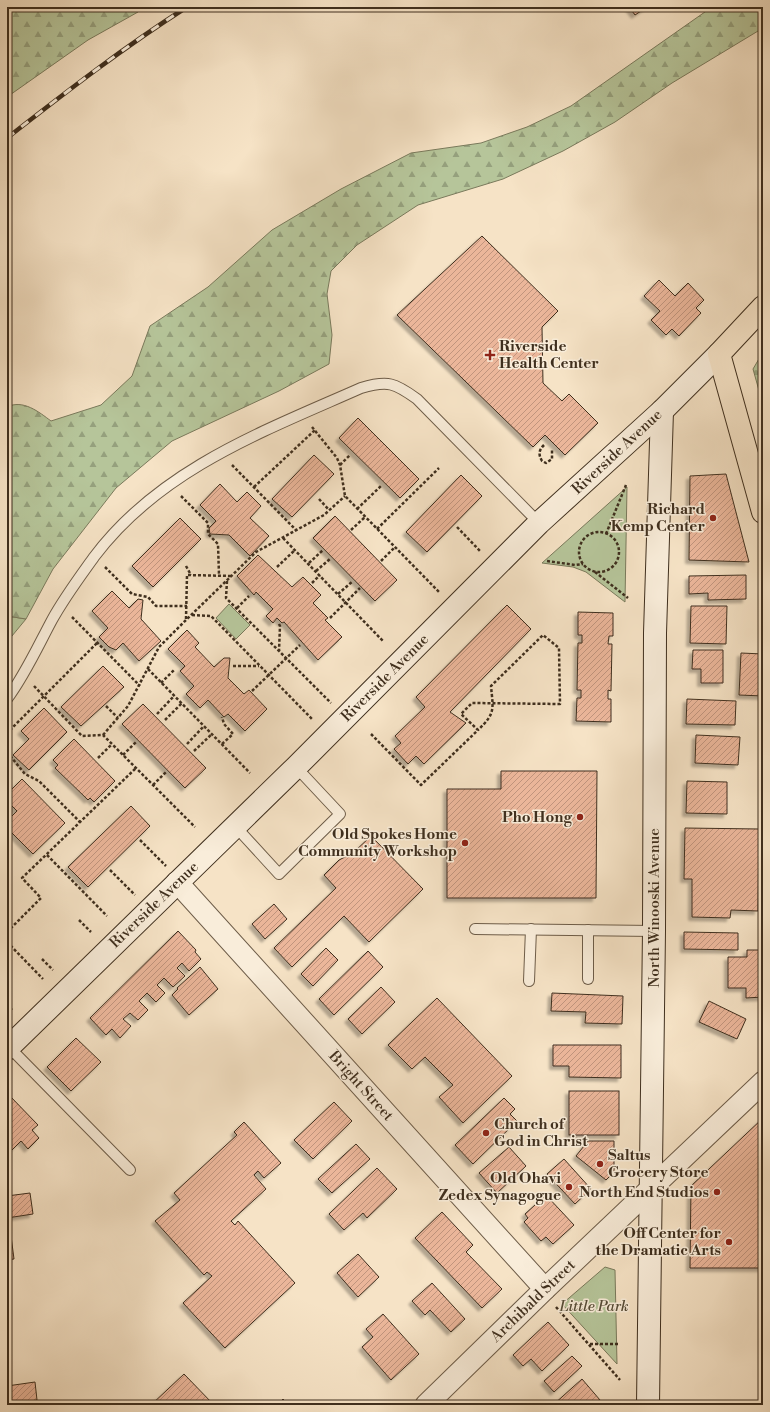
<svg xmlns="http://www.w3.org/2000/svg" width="770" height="1412" viewBox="0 0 770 1412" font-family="'Libre Bodoni',serif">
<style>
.green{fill:#b6c59a;stroke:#7a7a5c}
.forest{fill:url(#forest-firs);stroke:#7a7a5c}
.cemetery{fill:url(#cemetery-stones);stroke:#7a7a5c}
.building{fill:url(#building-hatch);stroke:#3f2f1e;filter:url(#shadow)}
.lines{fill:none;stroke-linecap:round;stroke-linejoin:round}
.lane-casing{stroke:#6d5c48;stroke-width:12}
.street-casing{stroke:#6d5c48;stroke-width:23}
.secondary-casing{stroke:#3f2f1e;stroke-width:24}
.primary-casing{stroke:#3f2f1e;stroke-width:24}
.path{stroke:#3f2f1e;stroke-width:2.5;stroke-dasharray:3 2;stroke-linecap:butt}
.lane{stroke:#f9edda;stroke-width:10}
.street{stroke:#f9edda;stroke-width:21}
.secondary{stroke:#f9edda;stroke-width:22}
.primary{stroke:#f6e3c6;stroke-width:22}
.rail-casing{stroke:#3f2f1e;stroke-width:4.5}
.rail{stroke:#f9edda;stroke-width:3;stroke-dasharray:9;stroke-linecap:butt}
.poi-dot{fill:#8f2418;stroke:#f9edda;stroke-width:1.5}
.labels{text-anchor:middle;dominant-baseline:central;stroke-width:3;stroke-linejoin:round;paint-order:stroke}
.poi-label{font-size:15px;font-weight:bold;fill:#3f2f1e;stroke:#f9edda;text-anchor:end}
.street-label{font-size:15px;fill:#3f2f1e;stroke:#f9edda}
.park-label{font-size:15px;font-style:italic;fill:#574d37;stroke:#f9edda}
</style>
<defs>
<pattern id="forest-firs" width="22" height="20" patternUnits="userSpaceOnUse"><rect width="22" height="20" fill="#b6c59a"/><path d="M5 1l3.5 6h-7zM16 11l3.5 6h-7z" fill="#95a07d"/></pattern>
<pattern id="cemetery-stones" width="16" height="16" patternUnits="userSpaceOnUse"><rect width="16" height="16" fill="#b6c59a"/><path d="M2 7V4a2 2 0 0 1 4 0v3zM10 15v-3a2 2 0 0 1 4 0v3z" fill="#95a07d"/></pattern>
<pattern id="building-hatch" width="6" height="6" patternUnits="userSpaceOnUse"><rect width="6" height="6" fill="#ebb69a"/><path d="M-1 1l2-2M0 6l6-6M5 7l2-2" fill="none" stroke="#c0947d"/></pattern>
<filter id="shadow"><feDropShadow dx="-3.5" dy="3.5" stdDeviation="1" flood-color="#0004"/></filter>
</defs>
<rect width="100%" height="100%" fill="#f6e3c6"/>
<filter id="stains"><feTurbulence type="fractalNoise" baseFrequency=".005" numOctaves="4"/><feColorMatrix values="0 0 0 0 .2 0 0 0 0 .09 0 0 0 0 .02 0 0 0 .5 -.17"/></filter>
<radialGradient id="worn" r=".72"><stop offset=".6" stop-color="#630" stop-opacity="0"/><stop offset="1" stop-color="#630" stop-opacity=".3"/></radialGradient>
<!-- green -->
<g class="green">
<path d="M627,487L625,602L586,572L573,567L542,563Z"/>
<path d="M229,604L250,625L236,639L216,618Z"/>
<path d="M7,616L26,619L7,642Z"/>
<path d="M605,1267L615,1270L617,1364L562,1304Z"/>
</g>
<!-- forest -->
<g class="forest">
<path d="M7,7H142L138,12L88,40L7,97Z"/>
<path d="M712,7H763V28L672,83L615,122L563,151L503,179L418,205L357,245L331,271L327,294L332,335L329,364L279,391L172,441L116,488L53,569L26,619L7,616V407C23,399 39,412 51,421L101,405L132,376L150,326L208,287L272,230L341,189L411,153L481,143L527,127L571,106Z"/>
</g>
<!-- cemetery -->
<path class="cemetery" d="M763,352V405L753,369Z"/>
<!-- building -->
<g class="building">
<path d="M629,7H647L635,15Z"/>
<path d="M482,236L558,311L542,327L543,383L562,401L569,394L598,423L565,455L545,435L533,447L397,315Z"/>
<path d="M659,280L675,296L688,283L704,300L696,308L701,313L679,336L672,329L666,335L651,320L660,311L644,296Z"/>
<path d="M358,418L419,479L400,498L339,438Z"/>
<path d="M314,455L334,474L292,517L272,499Z"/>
<path d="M726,474L749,562L689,560L690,476Z"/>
<path d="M461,475L482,496L427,552L406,532Z"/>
<path d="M220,484L237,502L247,492L261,506L250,518L269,536L250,556L229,535L210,534L209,528L216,521L200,505Z"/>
<path d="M335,516L397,580L375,601L313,538Z"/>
<path d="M180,518L201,539L153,587L132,566Z"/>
<path d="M258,555L292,587L303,577L321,595L313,603L328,618L325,620L342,637L318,660L284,622L282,623L277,618L273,623L266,616L273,609L256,592L254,595L237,576Z"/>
<path d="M746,575V599L708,600V593L689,594V576Z"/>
<path d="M112,591L129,608L138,599L143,600L141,619L161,641L139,661L123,643L116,650L109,647L99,637L108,628L92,611Z"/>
<path d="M507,605L531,629L450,712L466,723L424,764L416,756L408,764L394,749L401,743L395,736L425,707L416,697Z"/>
<path d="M691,606H727L726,644L690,643Z"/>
<path d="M578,612L613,613V636H609L608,644H612L611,691L608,690V699H611V722L576,721L577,698H581V690H577L578,643H582V635H578Z"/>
<path d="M187,630L199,643L195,647L214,667L224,658H230L228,678L244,694L249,690L267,709L245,731L228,714L224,717L208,700L200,708L186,694L194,686L180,671L185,666L168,649Z"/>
<path d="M693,650H723V683H701V669H692Z"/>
<path d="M741,653L763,654V696L739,695Z"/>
<path d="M103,666L124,687L81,726L61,707Z"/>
<path d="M687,699L736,701L735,725L686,724Z"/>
<path d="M143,704L206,768L185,788L122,724Z"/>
<path d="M44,708L67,732L29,770L13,755L29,739L21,731Z"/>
<path d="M696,735L740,737L738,765L695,763Z"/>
<path d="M74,739L115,781L94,802L90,798L88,800L55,768L58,765L53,760Z"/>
<path d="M501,771H597L596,898H447V789H501Z"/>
<path d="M22,779L65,823L33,854L7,828V821L17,811L7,801V794Z"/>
<path d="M687,781L727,782V814L686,813Z"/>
<path d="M131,806L150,826L88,887L68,867Z"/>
<path d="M685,828L759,829L758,911L731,910L730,918L692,917V879H684Z"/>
<path d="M371,836L423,889L369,942L344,916L292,967L274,948L336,888L324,875L339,860L353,853Z"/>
<path d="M274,904L287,919L265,939L252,924Z"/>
<path d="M178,931L196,950L195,952L201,959L189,971L182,963L177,968L185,976L173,987L164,978L157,985L165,993L156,1002L147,993L139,1001L148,1010L138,1020L130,1013L123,1019L131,1026L120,1038L112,1029L106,1035L90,1018Z"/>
<path d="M684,932L738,933V950L684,949Z"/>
<path d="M326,948L338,960L313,986L301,974Z"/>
<path d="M747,950H763V997L746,998V988H728V957H747Z"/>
<path d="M368,951L383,967L334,1015L319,999Z"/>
<path d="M200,967L218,989L189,1015L172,995L178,989L177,988Z"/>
<path d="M381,987L395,1002L362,1034L348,1019Z"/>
<path d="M552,993L623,996L622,1024L585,1023L586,1012L551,1011Z"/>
<path d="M437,998L512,1076L463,1123L439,1097L453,1085L425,1057L412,1069L388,1045Z"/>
<path d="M709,1001L746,1019L737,1039L699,1022Z"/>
<path d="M76,1038L101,1062L71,1091L47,1067Z"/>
<path d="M553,1045H621V1078L569,1077V1066H553Z"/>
<rect x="569" y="1091" width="50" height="44"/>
<path d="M9,1095L38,1125L32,1130L39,1138L28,1149L21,1141L11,1151L7,1147V1098Z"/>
<path d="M504,1098L515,1109L510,1114L517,1121L473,1164L455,1145Z"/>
<path d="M334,1102L352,1121L313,1159L294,1140Z"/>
<path d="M763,1118V1268H690L691,1186Z"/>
<path d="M244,1122L281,1163L264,1178L258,1171L254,1175L266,1189L231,1221L235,1225L238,1221L295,1283L225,1348L183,1303L212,1276L207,1272L204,1275L155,1221L180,1200L174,1193L237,1135L234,1132Z"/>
<path d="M588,1141H614V1172L606,1180L576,1156Z"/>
<path d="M356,1144L370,1159L332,1193L318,1179Z"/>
<path d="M509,1147L526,1166L497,1193L479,1173Z"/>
<path d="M564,1159L591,1189L575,1204L547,1174Z"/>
<path d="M377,1168L397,1189L367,1218L363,1213L344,1230L329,1214Z"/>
<path d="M30,1193L33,1214L7,1218V1196Z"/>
<path d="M546,1195L574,1225L553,1244L546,1237L541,1241L524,1222L528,1218L525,1214Z"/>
<path d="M442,1212L473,1245L466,1252L502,1289L482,1308L415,1238Z"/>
<path d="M7,1236H11L14,1259L7,1260Z"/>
<path d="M358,1254L379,1277L358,1297L337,1273Z"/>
<path d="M432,1283L465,1319L451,1332L430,1310L425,1315L412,1301Z"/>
<path d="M383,1314L419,1354L391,1380L362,1347L373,1337L366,1329Z"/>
<path d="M548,1322L569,1345L542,1371L531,1359L523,1366L513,1355Z"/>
<path d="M572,1356L582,1366L554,1392L544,1381Z"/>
<path d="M184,1374L214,1405H151Z"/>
<path d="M582,1379L600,1400L595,1405H553Z"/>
<path d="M35,1382L37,1400L7,1404V1386Z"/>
<path d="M283,1399L288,1404L291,1401L295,1405H277Z"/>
</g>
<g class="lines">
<defs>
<g id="lane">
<path d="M7,699C25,675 38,646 52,620C64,598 79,578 94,557C160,469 264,431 361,388C388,380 395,383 417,399L539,523"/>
<path d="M235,826L279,874L340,814L296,767"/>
<path d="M475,929L654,931"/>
<path d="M588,930V979"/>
<path d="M529,981L531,929"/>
<path d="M9,1047L130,1170"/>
</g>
<g id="street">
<path d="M177,882L545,1289"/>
<path d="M426,1405L545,1289L763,1082"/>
</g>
<g id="secondary">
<path d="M7,1049L296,767L539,523L662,411L719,354"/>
<path d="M648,1405L654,931L655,633L662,411"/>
</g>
<path id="primary" d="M763,307L719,354L763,512"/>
</defs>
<!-- lane casing -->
<use href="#lane" class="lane-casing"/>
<!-- street casing -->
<use href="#street" class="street-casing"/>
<!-- secondary casing -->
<use href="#secondary" class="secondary-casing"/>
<!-- primary casing -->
<use href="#primary" class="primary-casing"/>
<!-- path -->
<g class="path">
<path d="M312,427L337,458L340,465L345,496L440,593"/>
<path d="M544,445C539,450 538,454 542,461L546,463L552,459V450"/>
<path d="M232,465L296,530"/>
<path d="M340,465L350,455"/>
<path d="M254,487L315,430"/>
<path d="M181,496L208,523V534L218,544L219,575"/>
<path d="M319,499L329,510"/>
<path d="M357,509L381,486"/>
<path d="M457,527L480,551"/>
<path d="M377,529L439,468"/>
<path d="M351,530L365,517"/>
<circle cx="599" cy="552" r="20"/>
<path d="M606,534L626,485"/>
<path d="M283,538L383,641"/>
<path d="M381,561L395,547"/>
<path d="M547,561L575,565L583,564"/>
<path d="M309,563L323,550"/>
<path d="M186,566L191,575"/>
<path d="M105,567L132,594L148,597L156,606H187"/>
<path d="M277,567L295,550"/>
<path d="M316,571L330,559"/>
<path d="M595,572L628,598"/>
<path d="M227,581L226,598L331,703"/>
<path d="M312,583L320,575"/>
<path d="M338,594L353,581"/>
<path d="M237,608L249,596"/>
<path d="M192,615L211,616L313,720"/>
<path d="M72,617L140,686"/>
<path d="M330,618L360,588"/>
<path d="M186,619L187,575L232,576"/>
<path d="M279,624L280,626L279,651"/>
<path d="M233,666H259"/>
<path d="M148,669L250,773"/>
<path d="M161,683L175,669"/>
<path d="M34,686L82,736L103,735L195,827"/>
<path d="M252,691L300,645"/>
<path d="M106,706L118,718"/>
<path d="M157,714L174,696"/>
<path d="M165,720L182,703"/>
<path d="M371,734L421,785L478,730L461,714L472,703L560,704L559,648L543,635L491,686C493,709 496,713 478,730"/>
<path d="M103,735L128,706L159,647L186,620L256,552L324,515L345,496"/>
<path d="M7,744V733L97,643"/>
<path d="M187,744L204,726"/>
<path d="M222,744L233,734L224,724L222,717"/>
<path d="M194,751L212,734"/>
<path d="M7,752L25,774L39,781L80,822"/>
<path d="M123,755L136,742"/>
<path d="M98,758L112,744"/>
<path d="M153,785L166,772"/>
<path d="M140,840L166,866"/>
<path d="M47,855L107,916"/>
<path d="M110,870L135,895"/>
<path d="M79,920L91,932"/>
<path d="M7,932L41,898L22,878L136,768"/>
<path d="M7,942L43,979"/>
<path d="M42,959L53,970"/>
<path d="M7,1005L12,1010"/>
<path d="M556,1307L620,1380"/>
<path d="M590,1344H619"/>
</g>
<!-- lane -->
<use href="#lane" class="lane"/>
<!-- street -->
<use href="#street" class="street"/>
<!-- secondary -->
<use href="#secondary" class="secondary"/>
<!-- primary -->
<use href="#primary" class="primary"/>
<defs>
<path id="rail" d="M7,138C66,92 124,47 187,7"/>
</defs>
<!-- rail casing -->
<use href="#rail" class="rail-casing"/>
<!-- rail -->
<use href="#rail" class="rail"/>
</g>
<!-- markers -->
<g class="poi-dot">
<path d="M488 349h4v4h4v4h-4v4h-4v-4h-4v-4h4z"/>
<circle cx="713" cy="518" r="4"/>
<circle cx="580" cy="817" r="4"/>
<circle cx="465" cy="843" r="4"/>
<circle cx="486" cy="1133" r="4"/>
<circle cx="600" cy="1164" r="4"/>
<circle cx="569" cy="1187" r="4"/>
<circle cx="717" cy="1192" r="4"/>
<circle cx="729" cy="1242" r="4"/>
</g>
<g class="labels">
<!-- poi labels -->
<g class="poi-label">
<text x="499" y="346" text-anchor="start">Riverside<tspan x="499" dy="17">Health Center</tspan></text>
<text x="705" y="509">Richard<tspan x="705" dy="17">Kemp Center</tspan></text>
<text x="572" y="817">Pho Hong</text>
<text x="457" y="834">Old Spokes Home<tspan x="457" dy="17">Community Workshop</tspan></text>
<text x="494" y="1124" text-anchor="start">Church of<tspan x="494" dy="17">God in Christ</tspan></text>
<text x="608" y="1155" text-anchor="start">Saltus<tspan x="608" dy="17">Grocery Store</tspan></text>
<text x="561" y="1178">Old Ohavi<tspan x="561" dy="17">Zedex Synagogue</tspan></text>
<text x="709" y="1192">North End Studios</text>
<text x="721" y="1233">Off Center for<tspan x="721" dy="17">the Dramatic Arts</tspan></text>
</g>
<!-- street labels -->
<g class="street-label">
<text transform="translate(617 452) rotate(-43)">Riverside Avenue</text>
<text transform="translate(385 678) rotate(-45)">Riverside Avenue</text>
<text transform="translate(154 905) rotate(-44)">Riverside Avenue</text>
<text transform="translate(654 908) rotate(-90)">North Winooski Avenue</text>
<text transform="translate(361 1086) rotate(48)">Bright Street</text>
<text transform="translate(533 1301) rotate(-44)">Archibald Street</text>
</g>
<!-- park labels -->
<g class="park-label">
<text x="594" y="1306">Little Park</text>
</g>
</g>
<!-- margin -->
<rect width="770" height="1412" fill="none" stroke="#f6e3c6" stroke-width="24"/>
<rect x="8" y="8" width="754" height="1396" fill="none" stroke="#3f2f1e" stroke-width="2"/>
<rect x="12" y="12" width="746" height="1388" fill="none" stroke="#3f2f1e"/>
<rect width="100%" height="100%" filter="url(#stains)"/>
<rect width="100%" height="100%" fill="url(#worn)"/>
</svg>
